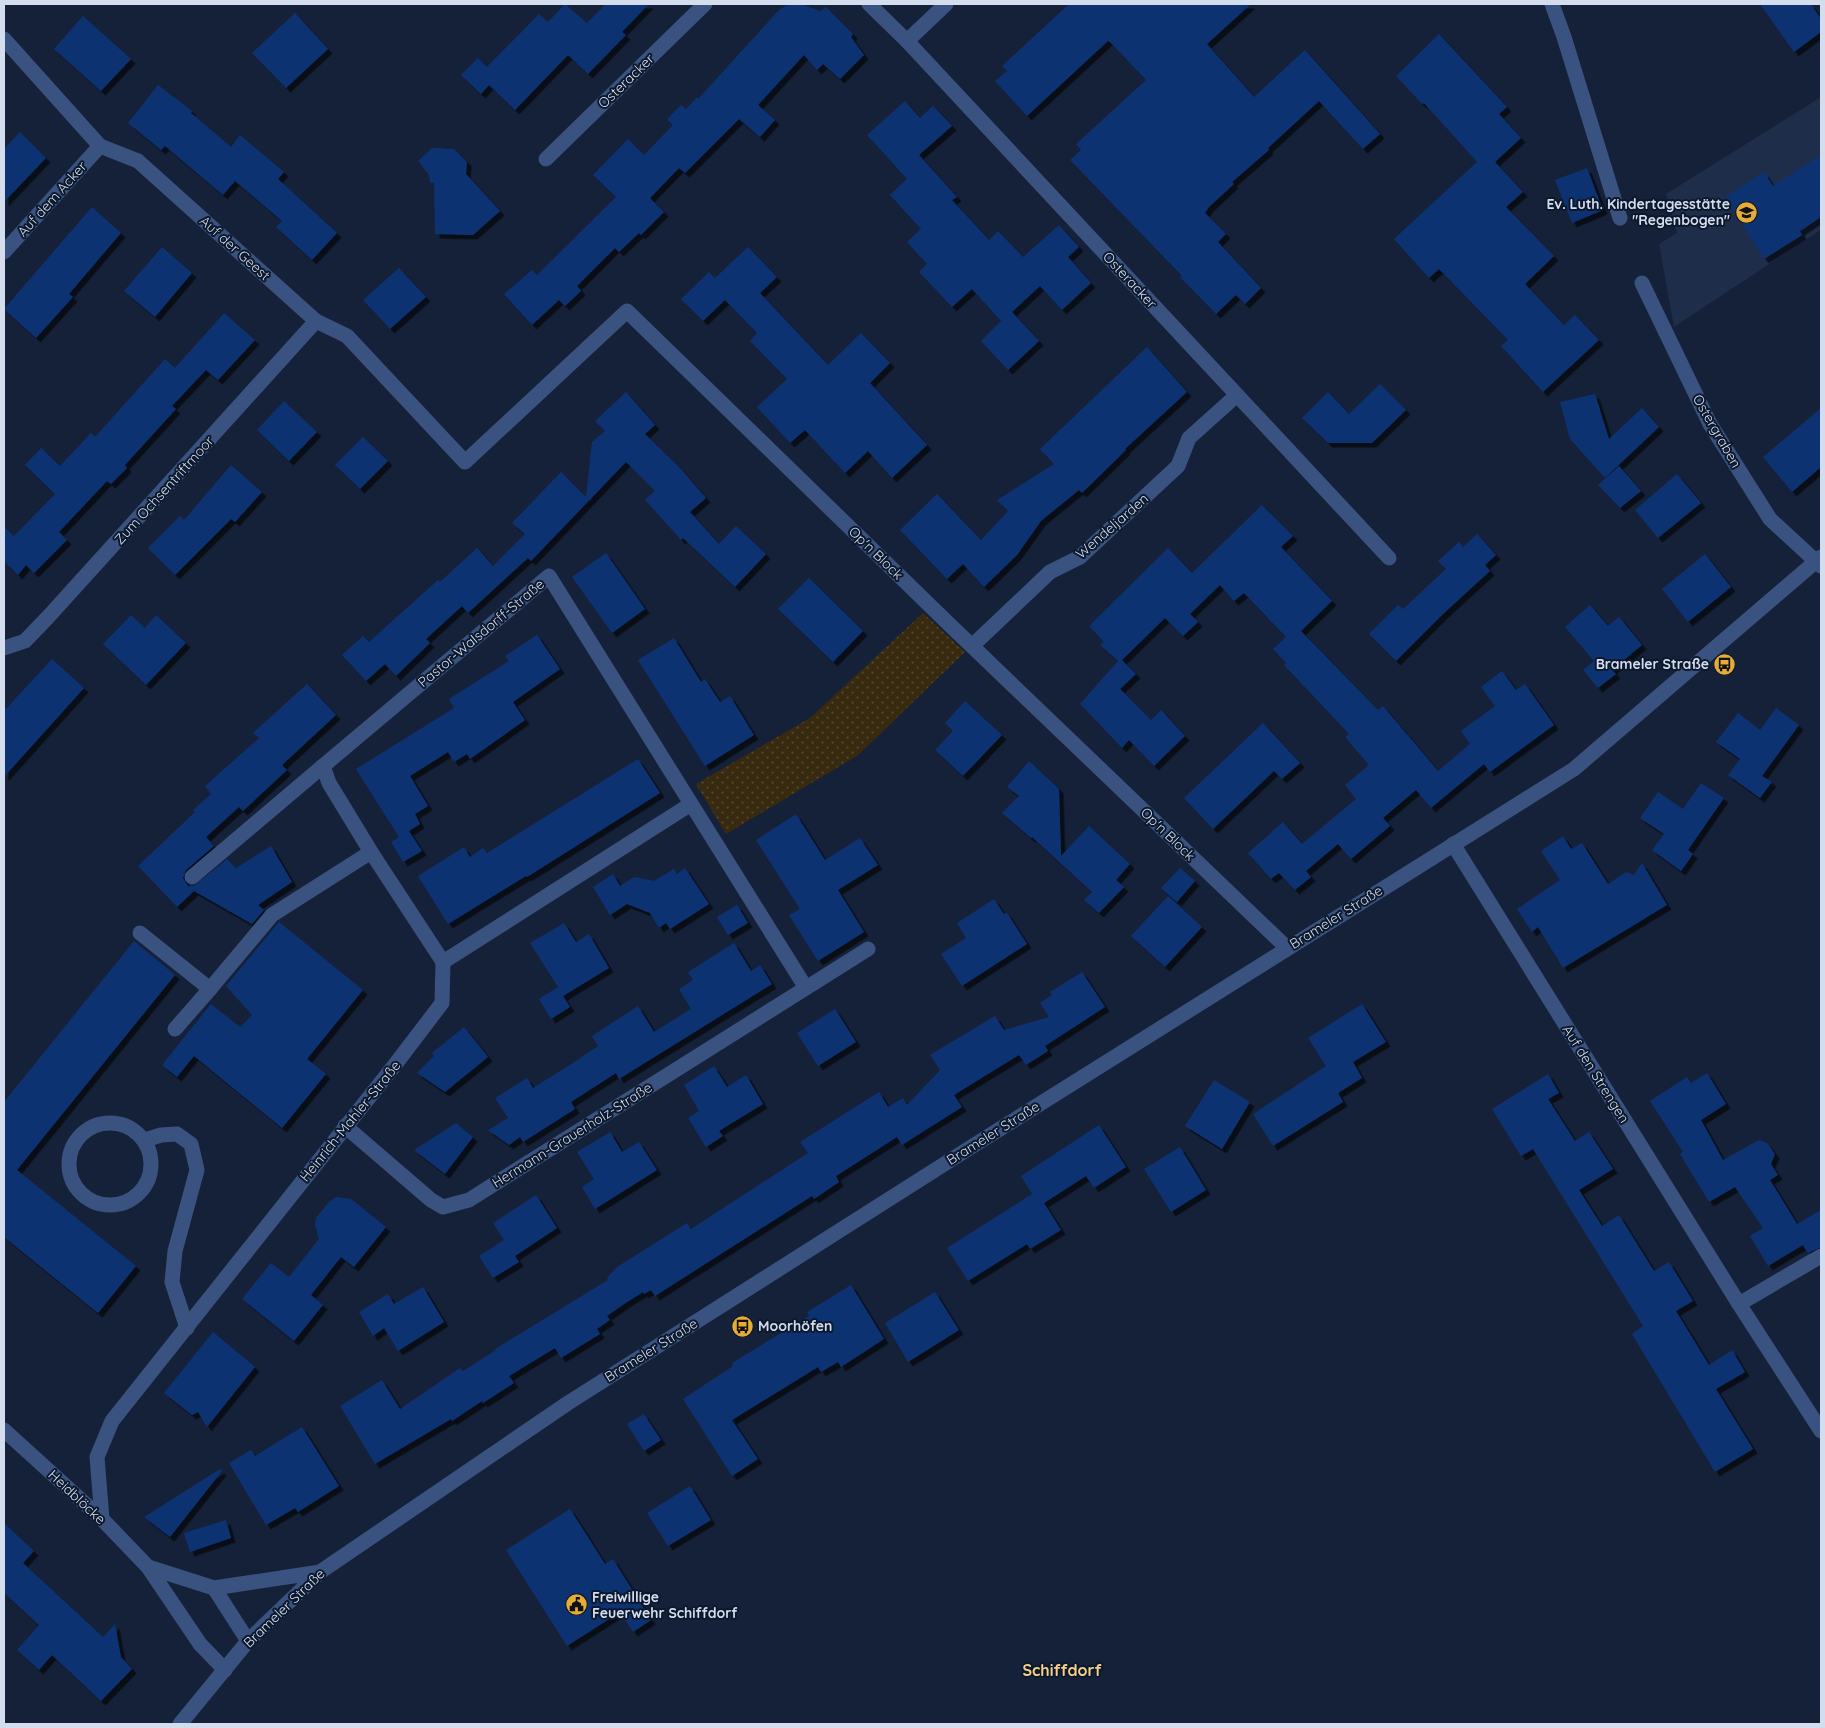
<svg xmlns="http://www.w3.org/2000/svg" width="1825" height="1728" viewBox="0 0 1825 1728" font-family="Quicksand,sans-serif">
<style>
.built{fill:#1e2d49}
.park{fill:url(#park-dots)}
.building{fill:#0f3272;filter:url(#shadow)}
.lines{fill:none;stroke-linecap:round;stroke-linejoin:round}
.minor{stroke:#39527f;stroke-width:15}
.labels{text-anchor:middle;dominant-baseline:central;stroke-width:4;stroke-linejoin:round;paint-order:stroke}
.street-label{font-size:14px;fill:#d4dded;stroke:#0c182d}
.poi-label{font-size:14px;font-weight:bold;fill:#d4dded;stroke:#0c182d;text-anchor:end}
.quarter-label{font-size:16px;font-weight:bold;fill:#f7d088;stroke:#0c182d}
</style>
<defs>
<pattern id="park-dots" width="8" height="8" patternUnits="userSpaceOnUse" patternTransform="scale(1.25)"><rect width="8" height="8" fill="#382a0f"/><path d="M2 2h.1M6 6h.1" fill="none" stroke="#544832" stroke-width="1.8" stroke-linecap="round"/></pattern>
<filter id="shadow"><feDropShadow dx="4.5" dy="4.5" stdDeviation="0" flood-color="#0009"/></filter>
</defs>
<rect width="100%" height="100%" fill="#152138"/>
<!-- built -->
<path class="built" d="M1821,97V230L1674,327L1659,244L1677,233L1666,194Z"/>
<!-- park -->
<path class="park" d="M923,613L965,652L857,756L726,834L696,784L810,718Z"/>
<!-- building -->
<g class="building">
<path d="M565,4L587,23L606,4H649L622,32L626,35L588,74L568,55L515,110L489,85L481,94L461,75L478,58L487,67L539,14L548,22Z"/>
<path d="M788,4H801L820,11L826,7L853,34L851,37L864,55L840,79L823,64L817,70L804,55L758,105L775,120L760,137L739,119L685,173L679,168L650,198L664,212L641,235L639,233L619,252L615,248L577,286L581,291L565,306L559,300L532,325L504,294L532,270L537,275L616,197L593,175L628,139L644,155L673,125L667,119L681,105L686,109L697,97L698,99L778,11Z"/>
<path d="M1069,4H1251L1207,44L1254,97L1305,50L1380,134L1363,149L1319,101L1268,148L1269,150L1232,182L1234,184L1209,207L1205,213L1226,234L1218,242L1261,288L1245,304L1236,295L1216,314L1180,277L1182,276L1070,160L1081,150L1076,144L1146,80L1109,41H1108L1027,116L995,81L1007,71L1002,66Z"/>
<path d="M1760,4H1811L1821,19V32L1794,52Z"/>
<path d="M295,13L328,49L286,88L252,53Z"/>
<path d="M83,16L131,59L101,91L54,49Z"/>
<path d="M1439,34L1507,107L1499,114L1521,138L1495,162L1523,192L1506,207L1554,256L1525,284L1564,325L1575,315L1599,340L1543,392L1501,346L1508,340L1439,269L1429,278L1394,239L1477,162L1424,103L1422,104L1396,76Z"/>
<path d="M158,85L192,111L191,113L231,147L240,135L284,172L278,179L337,233L312,260L276,227L282,221L235,181L223,195L165,146L161,150L128,123Z"/>
<path d="M905,101L920,118L933,106L952,126L919,155L957,197L952,200L989,240L998,231L1023,257L1059,225L1079,247L1068,257L1091,283L1062,310L1040,286L1012,312L1039,341L1008,370L981,341L1001,321L972,289L952,307L919,272L927,264L907,242L921,229L890,195L907,179L867,135Z"/>
<path d="M20,132L46,158L4,202V149Z"/>
<path d="M432,148L454,149L467,162L466,174L500,211L473,235L435,234L434,183H430L429,175L418,161Z"/>
<path d="M1821,155V217L1800,231L1802,235L1764,259L1725,197L1764,172L1773,186Z"/>
<path d="M1587,168L1603,210L1572,223L1555,180Z"/>
<path d="M92,207L121,233L69,294L73,297L36,338L4,309Z"/>
<path d="M162,247L192,273L155,317L124,291Z"/>
<path d="M748,247L777,277L760,293L828,365L861,333L890,363L870,383L927,445L892,478L868,451L845,473L805,430L790,443L757,407L787,379L750,341L757,333L725,300L703,321L681,299L709,272L715,278Z"/>
<path d="M399,268L426,297L390,329L363,300Z"/>
<path d="M224,313L255,340L218,380L206,370L172,406L176,409L125,465L127,468L111,484L107,481L59,532L67,540L34,573L26,565L18,575L4,561V527L14,536L55,494L25,465L41,448L60,466L91,433L95,437L165,359L175,368Z"/>
<path d="M1147,347L1187,392L1125,449L1126,450L1082,493L1079,490L1041,521L1017,555L984,587L963,564L947,579L900,530L937,494L981,540L1008,511L997,500L1054,464L1040,449Z"/>
<path d="M1380,384L1406,410L1372,443H1328L1302,418L1328,392L1349,414Z"/>
<path d="M626,392L655,425L645,434L681,469L706,498L690,512L719,544L736,526L766,554L735,587L683,538L681,540L645,500L655,491L626,462L531,561L528,558L468,613L462,606L426,639L430,643L396,676L385,664L366,681L342,655L363,636L369,642L438,580L440,582L477,548L493,566L525,534L512,523L561,472L586,497L592,442L605,431L595,421Z"/>
<path d="M1595,394L1609,439L1642,408L1659,427L1605,478L1570,439L1560,402Z"/>
<path d="M284,401L317,432L289,461L257,430Z"/>
<path d="M1821,408V467L1792,492L1763,457Z"/>
<path d="M363,437L388,461L360,489L335,465Z"/>
<path d="M231,465L262,492L235,522L231,519L175,575L148,548L180,516L184,520Z"/>
<path d="M1619,466L1641,491L1620,508L1598,485Z"/>
<path d="M1677,474L1701,503L1658,538L1635,510Z"/>
<path d="M1262,505L1293,536L1281,547L1332,601L1301,631L1378,710L1383,706L1438,771L1470,744L1461,731L1495,706L1481,687L1502,671L1516,690L1525,684L1554,725L1490,772L1484,764L1431,808L1416,790L1383,818L1390,826L1351,859L1338,844L1306,871L1311,877L1295,890L1279,873L1271,879L1248,853L1283,822L1302,844L1356,799L1345,785L1369,765L1345,737L1349,734L1284,665L1286,663L1273,649L1286,637L1244,593L1234,601L1220,585L1190,614L1198,622L1183,636L1165,618L1122,660L1136,674L1120,689L1151,720L1161,710L1185,736L1154,766L1129,740L1122,748L1080,704L1118,661L1100,645L1104,642L1089,626L1168,548L1192,573Z"/>
<path d="M1477,534L1496,555L1485,565L1490,571L1443,614L1396,661L1369,634L1398,605L1403,609L1446,569L1438,561L1459,542L1463,547Z"/>
<path d="M606,553L645,609L612,633L572,577Z"/>
<path d="M1705,554L1731,587L1688,622L1662,589Z"/>
<path d="M809,578L863,631L833,662L778,609Z"/>
<path d="M1590,605L1608,626L1619,617L1642,645L1612,670L1616,674L1598,688L1583,670L1594,661L1565,627Z"/>
<path d="M131,615L145,628L156,615L186,643L146,685L103,644Z"/>
<path d="M537,635L560,669L513,702L525,720L470,759L467,754L454,762L448,752L410,776L428,806L415,814L420,824L409,831L422,851L403,862L391,842L399,837L356,769L454,708L449,699L509,661L505,656Z"/>
<path d="M674,638L701,682L705,679L720,702L730,696L754,735L705,766L638,660Z"/>
<path d="M52,659L84,688L4,777V711Z"/>
<path d="M307,684L336,715L282,765L287,770L243,811L239,807L206,837L214,846L186,870L183,878L188,886H194L227,859L236,868L271,846L292,882L258,905L264,910L252,924L194,891L177,907L138,866L195,812L193,810L211,794L205,786L259,738L253,733Z"/>
<path d="M965,701L1002,735L963,776L935,750L953,731L945,723Z"/>
<path d="M1776,708L1799,725L1762,776L1772,782L1760,798L1728,775L1740,759L1716,742L1738,713L1760,730Z"/>
<path d="M1263,723L1300,763L1282,779L1274,771L1213,829L1184,798Z"/>
<path d="M638,759L660,793L527,877L526,876L448,924L418,876L464,847L470,857L483,848L487,853Z"/>
<path d="M1029,761L1059,789L1061,856L1089,826L1130,864L1116,880L1124,887L1099,913L1084,900L1092,892L1032,837L1031,838L1002,813L1019,796L1007,787Z"/>
<path d="M1701,783L1724,798L1688,850L1693,854L1681,871L1652,850L1664,834L1640,818L1658,792L1683,809Z"/>
<path d="M796,814L825,860L860,838L878,865L838,890L864,932L818,961L789,915L800,909L756,840Z"/>
<path d="M1563,836L1571,849L1582,843L1608,884L1626,872L1634,875L1642,863L1667,905L1563,968L1538,927L1532,932L1517,909L1560,880L1541,851Z"/>
<path d="M685,868L709,904L670,929L666,923L659,928L650,913L627,904L610,915L593,887L613,874L620,886L634,877L654,881L674,869L677,874Z"/>
<path d="M1180,868L1195,881L1177,902L1161,888Z"/>
<path d="M1168,896L1202,927L1165,967L1131,936Z"/>
<path d="M994,899L1004,914L1007,913L1027,944L962,986L941,954L966,938L957,923Z"/>
<path d="M737,905L748,923L728,935L717,917Z"/>
<path d="M279,922L363,990L307,1059L326,1074L282,1128L194,1056L177,1077L162,1065L211,1004L240,1027L252,1015L226,986Z"/>
<path d="M564,923L576,942L589,934L609,968L563,996L570,1007L551,1019L539,999L558,987L530,943Z"/>
<path d="M134,941L175,975L17,1170L136,1266L98,1313L4,1237V1102Z"/>
<path d="M734,943L751,971L760,965L772,984L619,1079L616,1073L571,1102L575,1109L523,1142L520,1137L509,1145L488,1130L508,1118L495,1098L527,1078L533,1088L576,1061L598,1046L592,1036L638,1006L654,1032L691,1009L679,989L693,980L688,972Z"/>
<path d="M1082,972L1105,1007L1045,1046L1048,1051L1026,1065L1019,1055L954,1095L962,1107L924,1131L902,1145L897,1137L836,1176L839,1182L814,1199L812,1196L655,1296L651,1290L644,1294L643,1292L624,1304L607,1316L610,1320L597,1329L600,1334L561,1358L555,1348L509,1376L514,1383L483,1403L482,1401L452,1421L451,1419L375,1464L340,1406L382,1380L400,1409L460,1368L463,1371L496,1350L495,1349L608,1280L607,1278L617,1267L687,1223L691,1229L808,1153L800,1142L879,1092L888,1107L903,1098L907,1105L940,1070L930,1055L995,1016L1004,1030L1049,1017L1040,1003L1052,995L1050,992Z"/>
<path d="M1362,1004L1386,1042L1353,1062L1362,1078L1338,1093L1343,1102L1273,1146L1253,1114L1326,1066L1308,1038Z"/>
<path d="M835,1009L856,1042L818,1066L797,1033Z"/>
<path d="M464,1027L488,1057L445,1092L417,1073L434,1056L432,1053Z"/>
<path d="M714,1066L727,1087L746,1075L763,1104L719,1131L723,1136L706,1147L688,1118L699,1111L684,1085Z"/>
<path d="M1707,1073L1726,1104L1701,1120L1723,1160L1759,1140L1767,1143L1775,1154L1771,1164L1778,1175L1770,1180L1797,1224L1821,1210V1247L1808,1253L1803,1245L1768,1266L1750,1236L1763,1228L1735,1187L1709,1202L1680,1154L1683,1152L1650,1101L1687,1077L1691,1083Z"/>
<path d="M1548,1074L1559,1093L1548,1099L1575,1141L1589,1132L1613,1169L1579,1190L1602,1226L1619,1215L1654,1271L1669,1262L1693,1301L1676,1311L1709,1365L1732,1350L1745,1372L1716,1389L1753,1449L1715,1472L1632,1334L1643,1326L1533,1149L1521,1156L1492,1109Z"/>
<path d="M1214,1080L1250,1102L1222,1149L1185,1126Z"/>
<path d="M456,1123L473,1137L445,1174L414,1150Z"/>
<path d="M1099,1125L1126,1167L1094,1188L1086,1176L1044,1203L1061,1230L1030,1249L1027,1244L968,1281L947,1248L1032,1194L1021,1176Z"/>
<path d="M610,1132L622,1152L639,1142L657,1170L595,1209L582,1187L594,1179L577,1152Z"/>
<path d="M1180,1147L1206,1190L1171,1212L1144,1169Z"/>
<path d="M536,1195L557,1228L515,1256L519,1262L493,1278L479,1256L504,1240L493,1223Z"/>
<path d="M336,1197L351,1199L386,1227L354,1267L341,1257L311,1295L323,1305L294,1341L242,1299L271,1263L289,1277L319,1239L315,1224L316,1218L329,1202Z"/>
<path d="M851,1285L884,1339L841,1367L838,1362L821,1372L818,1367L732,1420L758,1459L732,1476L683,1399L733,1366L732,1363L809,1316L807,1312Z"/>
<path d="M423,1287L444,1322L398,1351L384,1328L373,1336L359,1312L388,1294L394,1304Z"/>
<path d="M935,1292L959,1330L908,1362L885,1323Z"/>
<path d="M213,1332L255,1367L207,1427L198,1412L192,1415L164,1393Z"/>
<path d="M644,1414L661,1440L644,1451L627,1424Z"/>
<path d="M302,1427L339,1486L298,1512L295,1508L266,1525L229,1463L251,1450L255,1456Z"/>
<path d="M220,1469L222,1471L170,1537L144,1517Z"/>
<path d="M690,1486L711,1520L668,1546L647,1513Z"/>
<path d="M570,1509L605,1564L613,1559L651,1620L633,1632L620,1612L567,1646L506,1550Z"/>
<path d="M226,1520L231,1538L190,1552L184,1533Z"/>
<path d="M4,1523L34,1551L23,1563L103,1637L115,1624L121,1657L132,1669L101,1701L52,1655L39,1670L17,1650L39,1625L4,1593Z"/>
</g>
<g class="lines">
<!-- minor -->
<g class="minor">
<path d="M869,4L907,41L1389,558"/>
<path d="M1552,4L1564,37L1620,218"/>
<path d="M4,39L100,146L138,161L316,321L347,336L465,462L627,311L952,627L1287,948"/>
<path d="M907,41L946,4"/>
<path d="M546,159L705,4"/>
<path d="M4,252L100,146"/>
<path d="M1642,283L1710,424L1770,519L1821,566"/>
<path d="M972,646L1050,572L1080,557L1178,466L1189,438L1237,395"/>
<path d="M4,648L25,641L49,616L316,321"/>
<path d="M1453,844L1739,1304L1821,1431"/>
<path d="M192,877L323,766"/>
<path d="M140,933L210,989L272,915L371,852"/>
<path d="M806,988L868,949"/>
<path d="M175,1029L210,989"/>
<circle cx="110" cy="1164" r="41"/>
<path d="M345,1126L431,1200L443,1207L469,1200L806,988L549,576L323,766L329,783L371,852L443,962"/>
<path d="M145,1140L161,1135L177,1134L191,1144L197,1170L175,1251L172,1282L187,1328"/>
<path d="M1739,1304L1821,1256"/>
<path d="M4,1430L102,1519L148,1567L200,1644L225,1670"/>
<path d="M102,1519L97,1457L112,1421L394,1066L442,1003L443,962L691,804"/>
<path d="M148,1567L214,1588L320,1572"/>
<path d="M214,1588L248,1641"/>
<path d="M180,1724L248,1641L320,1572L568,1403L968,1149L1574,769L1821,557"/>
</g>
</g>
<!-- icons -->
<defs>
<symbol id="school-disc" viewBox="-11 -11 22 22"><circle r="9.5" fill="#e5ad35" stroke="#0c182d"/><path d="M0-5L7-2L0 1L-7-2ZM-4 1L0 2.5L4 1V4Q0 6-4 4Z" fill="#111"/></symbol>
<symbol id="bus-disc" viewBox="-11 -11 22 22"><circle r="9.5" fill="#e5ad35" stroke="#0c182d"/><path d="M-5-6H5V4H4V6H2V4H-2V6H-4V4H-5ZM-3.5-4V0h7V-4ZM-3.5 1.2v1.5H-2V1.2ZM2 1.2v1.5H3.5V1.2Z" fill="#111"/></symbol>
<symbol id="civic-disc" viewBox="-11 -11 22 22"><circle r="9.5" fill="#e5ad35" stroke="#0c182d"/><path d="M-.6-6.5H3V-4.5H.6V-3L4-1V1h2V6H-6V1h2V-1L-.6-3ZM-1.2 2.5V6h2.4V2.5Z" fill="#111"/></symbol>
</defs>
<g fill-rule="evenodd">
<use href="#school-disc" x="1734" y="200" width="25" height="25"/>
<use href="#bus-disc" x="1712" y="652" width="25" height="25"/>
<use href="#bus-disc" x="730" y="1314" width="25" height="25"/>
<use href="#civic-disc" x="564" y="1592" width="25" height="25"/>
</g>
<g class="labels">
<!-- street labels -->
<g class="street-label">
<text transform="translate(626 81) rotate(-44)">Osteracker</text>
<text transform="translate(52 199) rotate(-48)">Auf dem Acker</text>
<text transform="translate(235 248) rotate(42)">Auf der Geest</text>
<text transform="translate(1130 280) rotate(47)">Osteracker</text>
<text transform="translate(1717 431) rotate(60)">Ostergraben</text>
<text transform="translate(164 490) rotate(-48)">Zum Ochsentriftmoor</text>
<text transform="translate(1112 526) rotate(-41)">Wendeljarden</text>
<text transform="translate(876 553) rotate(44)">Op'n Block</text>
<text transform="translate(481 633) rotate(-40)">Pastor-Walsdorff-Straße</text>
<text transform="translate(1168 834) rotate(44)">Op'n Block</text>
<text transform="translate(1336 917) rotate(-32)">Brameler Straße</text>
<text transform="translate(1596 1074) rotate(58)">Auf den Strengen</text>
<text transform="translate(350 1121) rotate(-51)">Heinrich-Mahler-Straße</text>
<text transform="translate(993 1133) rotate(-32)">Brameler Straße</text>
<text transform="translate(572 1135) rotate(-32)">Hermann-Grauerholz-Straße</text>
<text transform="translate(651 1350) rotate(-32)">Brameler Straße</text>
<text transform="translate(77 1497) rotate(43)">Heidblöcke</text>
<text transform="translate(284 1608) rotate(-44)">Brameler Straße</text>
</g>
<!-- poi labels -->
<g class="poi-label">
<text x="1730" y="204">Ev. Luth. Kindertagesstätte<tspan x="1730" dy="16">"Regenbogen"</tspan></text>
<text x="1709" y="664">Brameler Straße</text>
<text x="758" y="1326" text-anchor="start">Moorhöfen</text>
<text x="592" y="1597" text-anchor="start">Freiwillige<tspan x="592" dy="16">Feuerwehr Schiffdorf</tspan></text>
</g>
<!-- quarter labels -->
<g class="quarter-label">
<text x="1062" y="1670">Schiffdorf</text>
</g>
</g>
<!-- border -->
<rect width="1825" height="1728" fill="none" stroke="#d4dded" stroke-width="10"/>
</svg>
